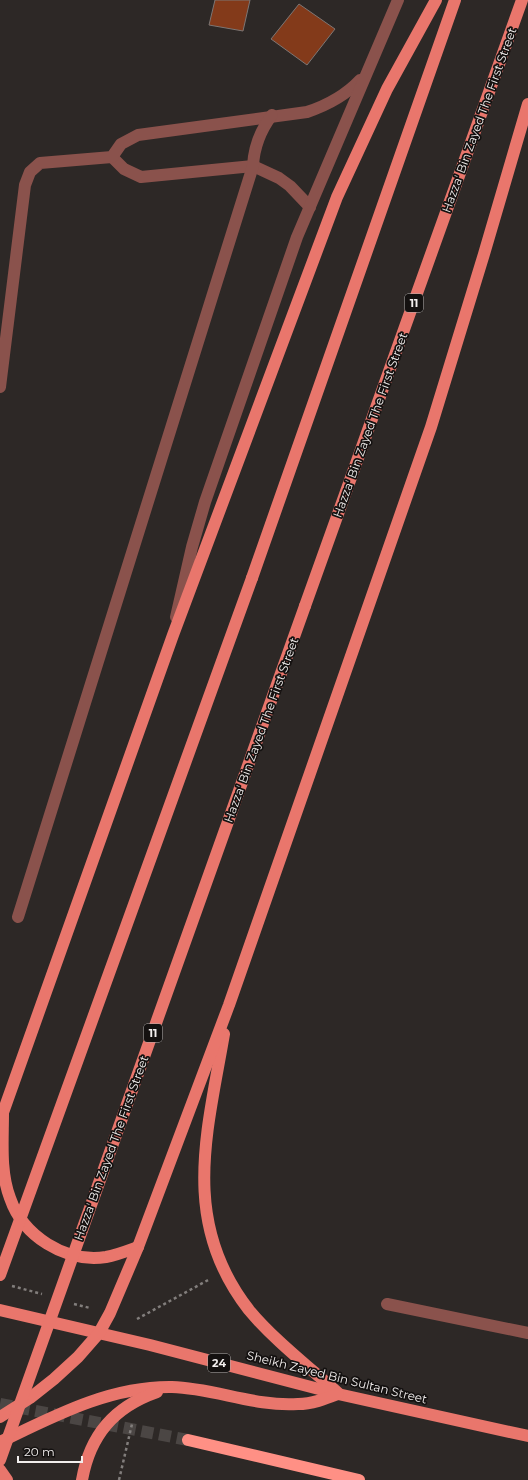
<svg xmlns="http://www.w3.org/2000/svg" width="528" height="1480" viewBox="0 0 528 1480" font-family="Montserrat,sans-serif">
<style>
.building{fill:#833a1a;stroke:#7d7674}
.lines{fill:none;stroke-linecap:round;stroke-linejoin:round}
.highway-tunnel{stroke:#4b4644;stroke-width:12;stroke-dasharray:12 6;stroke-linecap:butt}
.path{stroke:#827e7c;stroke-width:2.5;stroke-dasharray:3 3;stroke-linecap:butt}
.minor{stroke:#8a524c;stroke-width:12}
.major{stroke:#e9766c;stroke-width:12}
.highway{stroke:#ff9085;stroke-width:12}
.major-bridge{stroke:#e9766c;stroke-width:12}
.labels{text-anchor:middle;dominant-baseline:central;stroke-width:3.5;stroke-linejoin:round;paint-order:stroke}
.shield{fill:#141110;stroke:#afacab;stroke-width:1}
.shield-label{font-size:11px;font-weight:bold;fill:#f2eeed}
.street-label{font-size:12px;fill:#f2eeed;stroke:#141110}
</style>
<rect width="100%" height="100%" fill="#2d2826"/>
<!-- building -->
<g class="building">
<path d="M215,0H250L243,31L209,25Z"/>
<path d="M299,4L335,29L307,65L271,39Z"/>
</g>
<g class="lines">
<!-- highway-tunnel -->
<path class="highway-tunnel" d="M0,1404L188,1440"/>
<!-- path -->
<g class="path">
<path d="M12,1286L42,1294"/>
<path d="M74,1304L90,1308"/>
<path d="M137,1319L210,1279"/>
<path d="M119,1480L132,1424"/>
</g>
<!-- minor -->
<g class="minor">
<path d="M112,157L124,169L141,177L253,166L279,178L290,186L310,207"/>
<path d="M0,387L25,185L30,172L40,163L112,157L121,144L138,135L307,112C328,105 345,96 360,80"/>
<path d="M176,617L192,547L205,502L297,237L398,0"/>
<path d="M18,917L253,166C254,146 260,131 272,115"/>
<path d="M387,1304L528,1333"/>
</g>
<!-- major -->
<g class="major">
<path d="M252,578L455,0"/>
<path d="M305,606L522,0"/>
<path d="M224,1034C207,1133 180,1222 249,1310C273,1339 309,1367 338,1393"/>
<path d="M3,1113C3,1141 0,1172 10,1198C23,1236 65,1263 106,1257C117,1255 127,1251 138,1247"/>
<path d="M0,1121L173,635L337,197L387,89L436,0"/>
<path d="M0,1310L150,1345L338,1394L528,1436"/>
<path d="M0,1417L30,1398L54,1379L78,1357L99,1333L110,1313L138,1247L229,1005L431,427L484,254L528,104"/>
<path d="M0,1442C54,1416 110,1386 172,1387C214,1388 255,1407 298,1404C312,1404 325,1399 338,1394"/>
<path d="M0,1470L7,1480"/>
<path d="M82,1480C90,1435 114,1407 157,1392"/>
</g>
<!-- highway -->
<path class="highway" d="M188,1440L359,1480"/>
<!-- major-bridge -->
<g class="major-bridge">
<path d="M0,1275L252,578"/>
<path d="M0,1460L305,606"/>
</g>
</g>
<g class="labels">
<!-- shield labels -->
<g class="shield">
<rect x="405" y="294" width="18" height="18" rx="3"/>
<rect x="144" y="1024" width="18" height="18" rx="3"/>
<rect x="208" y="1354" width="22" height="18" rx="3"/>
</g>
<g class="shield-label">
<text x="414" y="303">11</text>
<text x="153" y="1033">11</text>
<text x="219" y="1363">24</text>
</g>
<!-- street labels -->
<g class="street-label">
<text transform="translate(479 120) rotate(-70)">Hazza' Bin Zayed The First Street</text>
<text transform="translate(370 425) rotate(-70)">Hazza' Bin Zayed The First Street</text>
<text transform="translate(261 730) rotate(-70)">Hazza' Bin Zayed The First Street</text>
<text transform="translate(111 1148) rotate(-70)">Hazza' Bin Zayed The First Street</text>
<text transform="translate(337 1377) rotate(14)">Sheikh Zayed Bin Sultan Street</text>
</g>
</g>
<!-- scale -->
<path d="M18 1456v6h64v-6" fill="none" stroke="#f2eeed" stroke-width="2"/>
<text x="24" y="1456" font-size="12" fill="#f2eeed" stroke="#141110" stroke-width="3" paint-order="stroke">20 m</text>
</svg>
